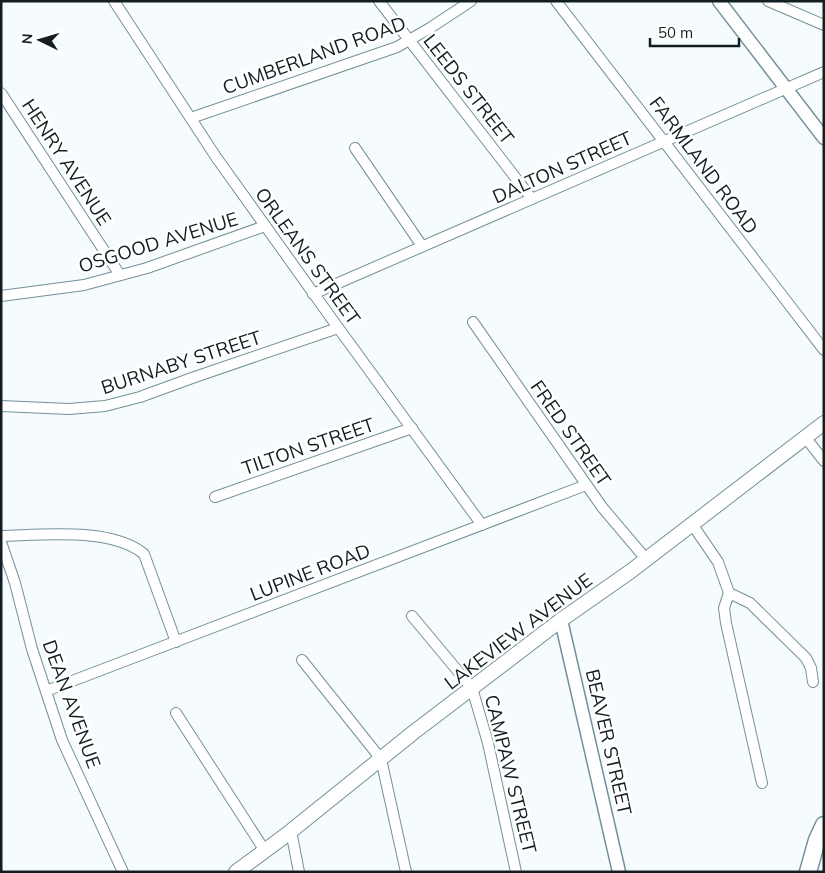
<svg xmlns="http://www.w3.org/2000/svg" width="825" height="873" viewBox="0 0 825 873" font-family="Mulish,sans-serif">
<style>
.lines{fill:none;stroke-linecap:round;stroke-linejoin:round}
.minor-casing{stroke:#739198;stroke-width:12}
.tertiary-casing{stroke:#739198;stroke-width:15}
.secondary-casing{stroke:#739198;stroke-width:16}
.primary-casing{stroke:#739198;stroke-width:19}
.minor{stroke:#fff;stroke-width:10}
.tertiary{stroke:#fff;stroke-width:12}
.secondary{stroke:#fff;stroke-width:14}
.primary{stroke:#fff;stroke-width:16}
.labels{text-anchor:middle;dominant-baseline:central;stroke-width:5;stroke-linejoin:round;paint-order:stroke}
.street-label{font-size:19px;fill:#121e21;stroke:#fff}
</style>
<rect width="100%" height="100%" fill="#f6fcfe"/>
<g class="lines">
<defs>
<g id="minor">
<path d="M114,1L216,157L334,322L482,525"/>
<path d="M379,1L532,199"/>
<path d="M556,1L824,350"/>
<path d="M768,1L824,25"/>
<path d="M1,93L120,275"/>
<path d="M191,118L397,47L430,28L471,1"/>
<path d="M355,148L422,246"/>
<path d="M313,294L824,72"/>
<path d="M1,296L84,285L147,268L265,226"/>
<path d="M473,322L602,507L646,559"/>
<path d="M1,406L69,409L105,406L140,397L192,378L338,328"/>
<path d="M805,437L824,461"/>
<path d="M215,497L412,428"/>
<path d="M692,524L718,562L729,593L750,603L806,658L811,668L813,682"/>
<path d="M1,536C42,535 111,527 144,554L176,642"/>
<path d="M1,542L15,583L32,649L62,740L123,872"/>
<path d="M729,593L724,608L726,623L762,783"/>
<path d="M412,616L472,688L488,743L516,872"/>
<path d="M302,660L381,759L406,872"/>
<path d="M46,691L586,485"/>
<path d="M176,713L265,851"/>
<path d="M291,831L299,872"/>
</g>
<g id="tertiary">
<path d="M719,1L824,138"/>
<path d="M561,620L619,872"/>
</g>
<path id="secondary" d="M236,872L286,835L414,732L561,620L631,571L824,423"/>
<path id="primary" d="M808,872L817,840L824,825"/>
</defs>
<!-- minor casing -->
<use href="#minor" class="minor-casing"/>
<!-- tertiary casing -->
<use href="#tertiary" class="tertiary-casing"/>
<!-- secondary casing -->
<use href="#secondary" class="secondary-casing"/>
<!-- primary casing -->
<use href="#primary" class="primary-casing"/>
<!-- minor -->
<use href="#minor" class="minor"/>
<!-- tertiary -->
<use href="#tertiary" class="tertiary"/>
<!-- secondary -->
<use href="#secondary" class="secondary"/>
<!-- primary -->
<use href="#primary" class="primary"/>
</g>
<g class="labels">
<!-- street labels -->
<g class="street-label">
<text transform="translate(314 55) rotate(-20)">CUMBERLAND ROAD</text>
<text transform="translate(469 89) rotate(52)">LEEDS STREET</text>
<text transform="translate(67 162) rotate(57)">HENRY AVENUE</text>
<text transform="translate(704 165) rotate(53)">FARMLAND ROAD</text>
<text transform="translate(562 167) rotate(-24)">DALTON STREET</text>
<text transform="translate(158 242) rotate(-17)">OSGOOD AVENUE</text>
<text transform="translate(308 256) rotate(54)">ORLEANS STREET</text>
<text transform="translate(181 362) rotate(-18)">BURNABY STREET</text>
<text transform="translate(571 433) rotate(55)">FRED STREET</text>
<text transform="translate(308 446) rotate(-19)">TILTON STREET</text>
<text transform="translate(310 572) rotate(-21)">LUPINE ROAD</text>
<text transform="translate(518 631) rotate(-37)">LAKEVIEW AVENUE</text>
<text transform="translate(72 704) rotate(70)">DEAN AVENUE</text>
<text transform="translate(609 742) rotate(77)">BEAVER STREET</text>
<text transform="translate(511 774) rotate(76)">CAMPAW STREET</text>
</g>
</g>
<!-- border -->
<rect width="825" height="873" fill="none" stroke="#121e21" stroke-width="5"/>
<!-- north arrow -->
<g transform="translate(40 40) rotate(275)" stroke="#ffffff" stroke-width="4" paint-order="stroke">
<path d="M0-4L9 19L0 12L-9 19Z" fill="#121e21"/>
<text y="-8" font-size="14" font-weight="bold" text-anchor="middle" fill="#121e21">N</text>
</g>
<!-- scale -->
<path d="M650 38v8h89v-8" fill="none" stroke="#121e21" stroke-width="2.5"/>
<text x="658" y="38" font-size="15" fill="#121e21" stroke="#ffffff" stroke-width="4" paint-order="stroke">50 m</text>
</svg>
